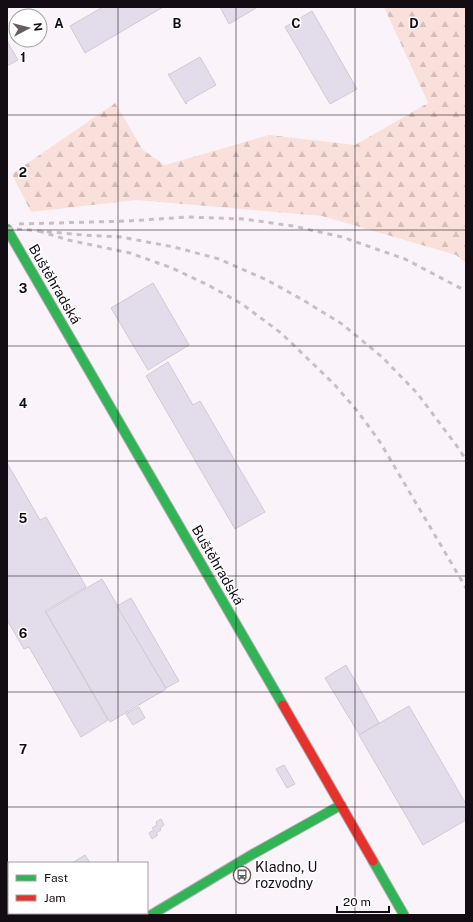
<svg xmlns="http://www.w3.org/2000/svg" width="473" height="922" viewBox="0 0 473 922" font-family="'Public Sans',sans-serif">
<style>
.forest{fill:url(#forest-firs)}
.building{fill:#e3ddeb;stroke:#cfcbd2}
.lines{fill:none;stroke-linecap:round;stroke-linejoin:round}
.fast-casing{stroke:#b4adb3;stroke-width:11}
.jam-casing{stroke:#b4adb3;stroke-width:11}
.fast{stroke:#30b455;stroke-width:9}
.jam{stroke:#e5322d;stroke-width:9}
.rail{stroke:#c4c1c4;stroke-width:3;stroke-dasharray:5 5;stroke-linecap:butt}
.grid{fill:none;stroke:#140c13;stroke-width:1;stroke-opacity:0.55}
.labels{text-anchor:middle;dominant-baseline:central;stroke-width:3;stroke-linejoin:round;paint-order:stroke}
.street-label{font-size:14px;fill:#140c13;stroke:#fff}
.poi-label{font-size:14px;fill:#140c13;stroke:#fff;text-anchor:start}
.grid-label{font-size:13px;text-anchor:middle;font-weight:bold;fill:#140c13;stroke:#fff;stroke-width:3;stroke-linejoin:round;paint-order:stroke}
</style>
<defs>
<pattern id="forest-firs" width="22" height="20" patternUnits="userSpaceOnUse"><rect width="22" height="20" fill="#fae0db"/><path d="M5 1l3.5 6h-7zM16 11l3.5 6h-7z" fill="#d5bfbb"/></pattern>
</defs>
<rect width="100%" height="100%" fill="#faf4fa"/>
<!-- forest -->
<path class="forest" d="M384,7H466V263L456,255L322,216L136,200L31,212L12,174L115,103L143,150L165,165L269,135L355,145L428,103Z"/>
<!-- building -->
<g class="building">
<path d="M103,7H163L85,53L70,26Z"/>
<path d="M220,7H255L256,8L229,24Z"/>
<path d="M312,11L357,89L330,104L285,27Z"/>
<path d="M7,41L18,60L7,66Z"/>
<path d="M200,57L216,85L186,102L187,103L186,104L168,74H170Z"/>
<path d="M153,283L189,345L148,370L111,308Z"/>
<path d="M168,362L193,405L200,401L265,512L235,529L146,376Z"/>
<path d="M7,463L40,520L46,517L86,587L45,611L108,720L81,737L29,647L24,649L7,620Z"/>
<path d="M102,579L166,689L110,722L46,612Z"/>
<path d="M131,598L179,681L166,688L117,606Z"/>
<path d="M346,665L379,723L359,735V734L325,678Z"/>
<path d="M409,706L466,804V820L423,845L359,735Z"/>
<path d="M139,707L145,718L133,725L126,714Z"/>
<path d="M284,765L295,784L287,788L276,769Z"/>
<path d="M161,819L164,825L160,828L161,830L156,833L158,835L152,839L149,833L154,830L152,828L157,825L156,822Z"/>
<path d="M85,855L90,863H72Z"/>
<path d="M9,899V913H52L49,915H7V901Z"/>
</g>
<g class="lines">
<defs>
<g id="fast">
<path d="M7,229L283,705"/>
<path d="M373,861L404,915"/>
<path d="M151,915L253,854L341,805"/>
</g>
<path id="jam" d="M283,705L373,861"/>
</defs>
<!-- fast casing -->
<use href="#fast" class="fast-casing"/>
<!-- jam casing -->
<use href="#jam" class="jam-casing"/>
<!-- fast -->
<use href="#fast" class="fast"/>
<!-- jam -->
<use href="#jam" class="jam"/>
<!-- rail -->
<g class="rail">
<path d="M19,224L128,221L188,217L244,219L293,226L342,237L405,259L466,291"/>
<path d="M7,228L83,235L121,237L174,247L219,259L267,280L303,300L342,324L382,357L417,393L459,449L466,460"/>
<path d="M39,231L68,240L130,253L172,268L208,285L242,304L281,333L334,384L359,413L380,442L466,588"/>
</g>
</g>
<!-- grid -->
<path class="grid" d="M118,7V863M236,7V915M355,7V915M7,115H466M7,230H466M7,346H466M7,461H466M7,576H466M7,692H466M7,807H466M118,913V915"/>
<!-- icons -->
<defs>
<symbol id="bus-ring" viewBox="-11 -11 22 22"><circle r="9.5" fill="#fff" stroke="#645d64" stroke-width="1.5"/><path d="M-5-6H5V4H4V6H2V4H-2V6H-4V4H-5ZM-3.5-4V0h7V-4ZM-3.5 1.2v1.5H-2V1.2ZM2 1.2v1.5H3.5V1.2Z" fill="#645d64"/></symbol>
</defs>
<g fill-rule="evenodd">
<use href="#bus-ring" x="232" y="865" width="20" height="20"/>
</g>
<g class="labels">
<!-- street labels -->
<g class="street-label">
<text transform="translate(55 284) rotate(60)">Buštěhradská</text>
<text transform="translate(218 565) rotate(60)">Buštěhradská</text>
</g>
<!-- poi labels -->
<g class="poi-label">
<text x="255" y="867">Kladno, U<tspan x="255" dy="16">rozvodny</tspan></text>
</g>
</g>
<g class="grid-label">
<text x="59" y="28">A</text>
<text x="177" y="28">B</text>
<text x="296" y="28">C</text>
<text x="414" y="28">D</text>
<text x="23" y="62">1</text>
<text x="23" y="177">2</text>
<text x="23" y="293">3</text>
<text x="23" y="408">4</text>
<text x="23" y="523">5</text>
<text x="23" y="638">6</text>
<text x="23" y="754">7</text>
</g>
<!-- border -->
<rect width="473" height="922" fill="none" stroke="#140c13" stroke-width="16"/>
<!-- legend -->
<rect x="8" y="862" width="140" height="52" fill="#ffffff" stroke="#a19ea1"/>
<rect x="16" y="875" width="20" height="6" fill="#30b455" stroke="#a19ea1"/>
<text x="44" y="882" font-size="12" fill="#140c13">Fast</text>
<rect x="16" y="895" width="20" height="6" fill="#e5322d" stroke="#a19ea1"/>
<text x="44" y="902" font-size="12" fill="#140c13">Jam</text>
<!-- north arrow -->
<g transform="translate(28 28) rotate(83)"><circle r="19" fill="#ffffff" stroke="#a19ea1"/>
<path d="M0-3L7 15L0 10L-7 15Z" fill="#645d64"/>
<text y="-6" font-size="11" font-weight="bold" text-anchor="middle" fill="#140c13">N</text>
</g>
<!-- scale -->
<path d="M337 906v6h52v-6" fill="none" stroke="#140c13" stroke-width="2"/>
<text x="343" y="906" font-size="12" fill="#140c13" stroke="#ffffff" stroke-width="3" paint-order="stroke">20 m</text>
</svg>
